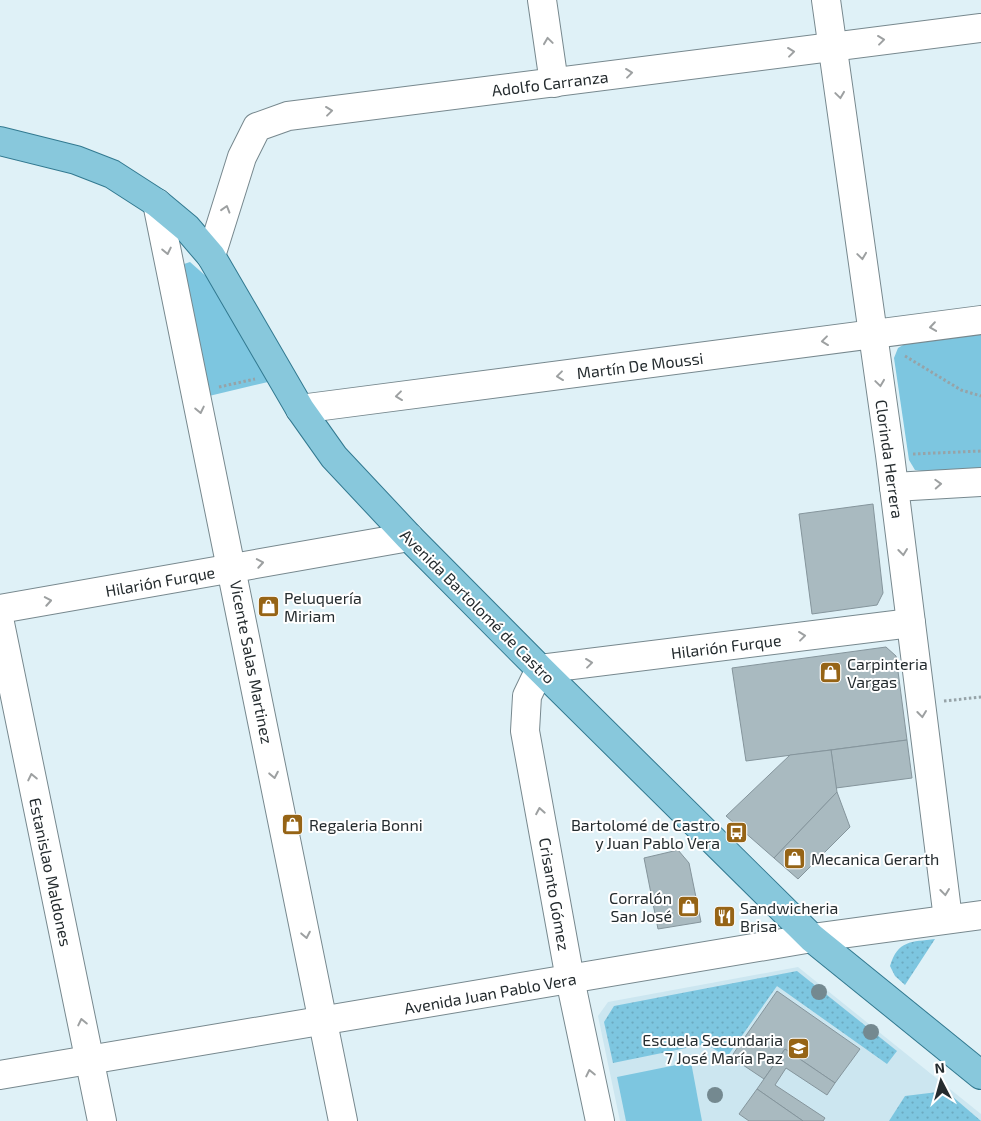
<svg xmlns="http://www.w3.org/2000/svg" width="981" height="1121" viewBox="0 0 981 1121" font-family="'Exo 2',sans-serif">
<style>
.built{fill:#cce6f0}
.grass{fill:url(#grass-dots)}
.green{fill:#7dc6e0}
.building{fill:#a9bac0;stroke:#85959c}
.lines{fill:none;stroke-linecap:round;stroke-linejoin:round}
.minor-casing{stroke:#77888e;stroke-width:30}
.major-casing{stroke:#327990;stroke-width:30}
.path{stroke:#96a3a8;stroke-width:3;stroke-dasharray:2.5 2.5;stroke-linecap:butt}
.minor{stroke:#fff;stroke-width:28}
.major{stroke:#88c8dc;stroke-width:28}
.tree{fill:#748990}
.oneway{stroke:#9da0a1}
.labels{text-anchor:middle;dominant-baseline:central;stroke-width:4;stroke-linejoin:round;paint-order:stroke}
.street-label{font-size:16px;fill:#252c2f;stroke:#fff}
.poi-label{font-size:16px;fill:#252c2f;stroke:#fff;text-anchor:start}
</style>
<defs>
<pattern id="grass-dots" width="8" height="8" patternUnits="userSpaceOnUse" patternTransform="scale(1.25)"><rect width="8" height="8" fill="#7dc6e0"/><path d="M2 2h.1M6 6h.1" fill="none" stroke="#6caac0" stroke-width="1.8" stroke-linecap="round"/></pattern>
</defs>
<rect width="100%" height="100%" fill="#dff1f7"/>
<!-- built -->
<path class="built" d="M798,967L981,1114V1121H620L598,1016L608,1002Z"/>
<!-- grass -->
<g class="grass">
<path d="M935,939L905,985L895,976L890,966C898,940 911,942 935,939Z"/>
<path d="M797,971L897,1051L887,1064L777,986L727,1057L706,1044L613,1063L604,1022L614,1006Z"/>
<path d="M946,1091L981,1121H889L905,1096Z"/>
</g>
<!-- green -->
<g class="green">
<path d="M190,262L208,278L268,382L209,396L183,269L184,264Z"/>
<path d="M981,332V469L929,472L915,470L909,460L894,358L898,348L908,342Z"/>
<path d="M691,1062L702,1121H626L617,1077Z"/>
</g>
<!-- building -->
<g class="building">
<path d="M873,504L883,593L877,605L812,614L799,514Z"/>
<path d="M886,647L896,656L907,740L746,761L732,668Z"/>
<path d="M907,740L912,778L836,788L831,750Z"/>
<path d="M831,750L837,792L774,858L726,816L790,755Z"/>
<path d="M837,792L850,827L798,879L774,858Z"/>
<path d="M678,850L689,863L701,922L658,929L644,858Z"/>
<path d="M777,991L860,1049L835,1083L785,1049L764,1079L731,1057Z"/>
<path d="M785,1049L835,1083L827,1095L786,1068L775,1085L825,1118L823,1121H803L757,1089Z"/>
<path d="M757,1089L803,1121H749L739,1114Z"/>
</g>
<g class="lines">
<defs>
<g id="minor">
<path d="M542,0L554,83"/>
<path d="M826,0L890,455L948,919"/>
<path d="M157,203L343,1121"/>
<path d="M211,256L242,157L257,127L288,116L981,28"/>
<path d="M300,409L981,320"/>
<path d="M894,487L981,482"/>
<path d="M0,609L409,537"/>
<path d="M0,623L102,1121"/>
<path d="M0,1075L812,938L981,915"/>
<path d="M600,1121L570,979L525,731L527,696L540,669L911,623"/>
</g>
<path id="major" d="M0,141L76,160L112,174L157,203L187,228L211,256L300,409L334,457L409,537L540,669L812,938L981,1075"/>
</defs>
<!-- minor casing -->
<use href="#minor" class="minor-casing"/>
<!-- major casing -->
<use href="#major" class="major-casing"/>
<!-- path -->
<g class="path">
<path d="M905,356L961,390L981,396"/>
<path d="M219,387L255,379"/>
<path d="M913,454L981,451"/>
<path d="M944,701L981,697"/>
</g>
<!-- minor -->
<use href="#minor" class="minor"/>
<!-- major -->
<use href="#major" class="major"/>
</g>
<!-- trees -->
<g class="tree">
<circle cx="819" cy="992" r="8"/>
<circle cx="871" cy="1032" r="8"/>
<circle cx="715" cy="1095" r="8"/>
</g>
<!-- one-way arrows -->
<defs><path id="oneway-chevron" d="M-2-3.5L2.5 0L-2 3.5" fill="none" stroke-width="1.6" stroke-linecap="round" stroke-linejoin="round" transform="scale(1.25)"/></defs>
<g class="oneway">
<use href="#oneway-chevron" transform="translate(881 40) rotate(-7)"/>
<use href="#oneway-chevron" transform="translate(548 41) rotate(-98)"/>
<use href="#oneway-chevron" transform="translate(791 52) rotate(-7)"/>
<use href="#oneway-chevron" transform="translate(629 73) rotate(-7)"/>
<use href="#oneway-chevron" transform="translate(840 95) rotate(82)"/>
<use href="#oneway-chevron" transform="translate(329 111) rotate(-7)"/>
<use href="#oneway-chevron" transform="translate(226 209) rotate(-73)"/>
<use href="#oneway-chevron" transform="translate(167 251) rotate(78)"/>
<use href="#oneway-chevron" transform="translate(862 256) rotate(82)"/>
<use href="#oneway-chevron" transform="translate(933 327) rotate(172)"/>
<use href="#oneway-chevron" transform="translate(825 341) rotate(173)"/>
<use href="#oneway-chevron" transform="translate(560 376) rotate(173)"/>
<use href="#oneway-chevron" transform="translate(880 383) rotate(82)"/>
<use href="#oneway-chevron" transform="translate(399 396) rotate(173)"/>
<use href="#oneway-chevron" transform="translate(200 410) rotate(78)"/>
<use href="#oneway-chevron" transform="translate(938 484) rotate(-3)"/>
<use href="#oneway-chevron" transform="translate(903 552) rotate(83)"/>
<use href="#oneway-chevron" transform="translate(260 563) rotate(-10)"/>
<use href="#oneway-chevron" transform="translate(48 601) rotate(-10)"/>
<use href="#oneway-chevron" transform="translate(802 636) rotate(-7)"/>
<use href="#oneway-chevron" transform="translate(589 663) rotate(-7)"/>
<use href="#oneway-chevron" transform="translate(922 714) rotate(83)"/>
<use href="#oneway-chevron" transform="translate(274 775) rotate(79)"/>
<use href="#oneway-chevron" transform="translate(32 777) rotate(-102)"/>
<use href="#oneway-chevron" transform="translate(540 811) rotate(-100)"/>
<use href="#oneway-chevron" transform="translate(945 892) rotate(83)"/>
<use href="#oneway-chevron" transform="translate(306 935) rotate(79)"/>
<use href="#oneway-chevron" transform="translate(82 1022) rotate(-102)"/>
<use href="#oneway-chevron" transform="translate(590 1073) rotate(-102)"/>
</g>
<!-- icons -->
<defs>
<symbol id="shop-square" viewBox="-11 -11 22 22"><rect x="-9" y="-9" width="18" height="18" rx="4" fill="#966416" stroke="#fff"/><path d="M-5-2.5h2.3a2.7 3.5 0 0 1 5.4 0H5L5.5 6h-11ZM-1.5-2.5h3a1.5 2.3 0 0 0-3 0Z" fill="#fff"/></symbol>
<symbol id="bus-square" viewBox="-11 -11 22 22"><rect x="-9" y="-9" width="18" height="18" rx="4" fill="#966416" stroke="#fff"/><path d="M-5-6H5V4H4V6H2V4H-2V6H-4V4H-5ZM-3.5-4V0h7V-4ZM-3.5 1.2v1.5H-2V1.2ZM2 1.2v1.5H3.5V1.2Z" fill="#fff"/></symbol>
<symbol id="restaurant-square" viewBox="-11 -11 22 22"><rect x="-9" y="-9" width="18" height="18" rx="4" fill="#966416" stroke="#fff"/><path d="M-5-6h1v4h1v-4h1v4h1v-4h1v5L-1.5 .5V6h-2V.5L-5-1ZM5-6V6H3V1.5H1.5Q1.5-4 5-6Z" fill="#fff"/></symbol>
<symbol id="school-square" viewBox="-11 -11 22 22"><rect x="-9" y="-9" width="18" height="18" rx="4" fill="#966416" stroke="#fff"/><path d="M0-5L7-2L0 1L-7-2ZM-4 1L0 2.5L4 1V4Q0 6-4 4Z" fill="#fff"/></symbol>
</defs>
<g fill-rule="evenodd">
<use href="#shop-square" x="256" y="594" width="25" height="25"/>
<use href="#shop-square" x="818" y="660" width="25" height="25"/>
<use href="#shop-square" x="280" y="812" width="25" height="25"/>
<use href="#bus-square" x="724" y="820" width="25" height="25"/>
<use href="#shop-square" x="782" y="846" width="25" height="25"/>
<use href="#shop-square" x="676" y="894" width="25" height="25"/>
<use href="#restaurant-square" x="712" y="904" width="25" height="25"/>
<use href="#school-square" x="786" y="1036" width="25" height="25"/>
</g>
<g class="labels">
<!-- street labels -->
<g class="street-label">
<text transform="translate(550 83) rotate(-7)">Adolfo Carranza</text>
<text transform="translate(640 365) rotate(-7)">Martín De Moussi</text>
<text transform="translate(890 459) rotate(82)">Clorinda Herrera</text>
<text transform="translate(160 581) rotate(-10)">Hilarión Furque</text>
<text transform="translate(478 606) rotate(45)">Avenida Bartolomé de Castro</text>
<text transform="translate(726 646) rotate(-7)">Hilarión Furque</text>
<text transform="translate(252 662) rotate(79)">Vicente Salas Martinez</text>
<text transform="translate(51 872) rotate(78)">Estanislao Maldones</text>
<text transform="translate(555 894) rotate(80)">Crisanto Gómez</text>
<text transform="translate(490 993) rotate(-10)">Avenida Juan Pablo Vera</text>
</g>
<!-- poi labels -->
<g class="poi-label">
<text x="284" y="597">Peluquería<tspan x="284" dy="18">Miriam</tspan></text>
<text x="847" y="663">Carpinteria<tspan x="847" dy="18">Vargas</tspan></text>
<text x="309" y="824">Regaleria Bonni</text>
<text x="720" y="824" text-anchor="end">Bartolomé de Castro<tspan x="720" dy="18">y Juan Pablo Vera</tspan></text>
<text x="811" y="858">Mecanica Gerarth</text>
<text x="672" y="897" text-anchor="end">Corralón<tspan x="672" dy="18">San José</tspan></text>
<text x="740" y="907">Sandwicheria<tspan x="740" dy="18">Brisa</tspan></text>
<text x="783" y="1039" text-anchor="end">Escuela Secundaria<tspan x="783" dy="18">7 José María Paz</tspan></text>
</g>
</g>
<!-- north arrow -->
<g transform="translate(941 1081) rotate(354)" stroke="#ffffff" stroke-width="4" paint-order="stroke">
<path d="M0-4L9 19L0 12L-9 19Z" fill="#252c2f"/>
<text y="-8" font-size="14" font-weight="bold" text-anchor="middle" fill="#252c2f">N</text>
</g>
</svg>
